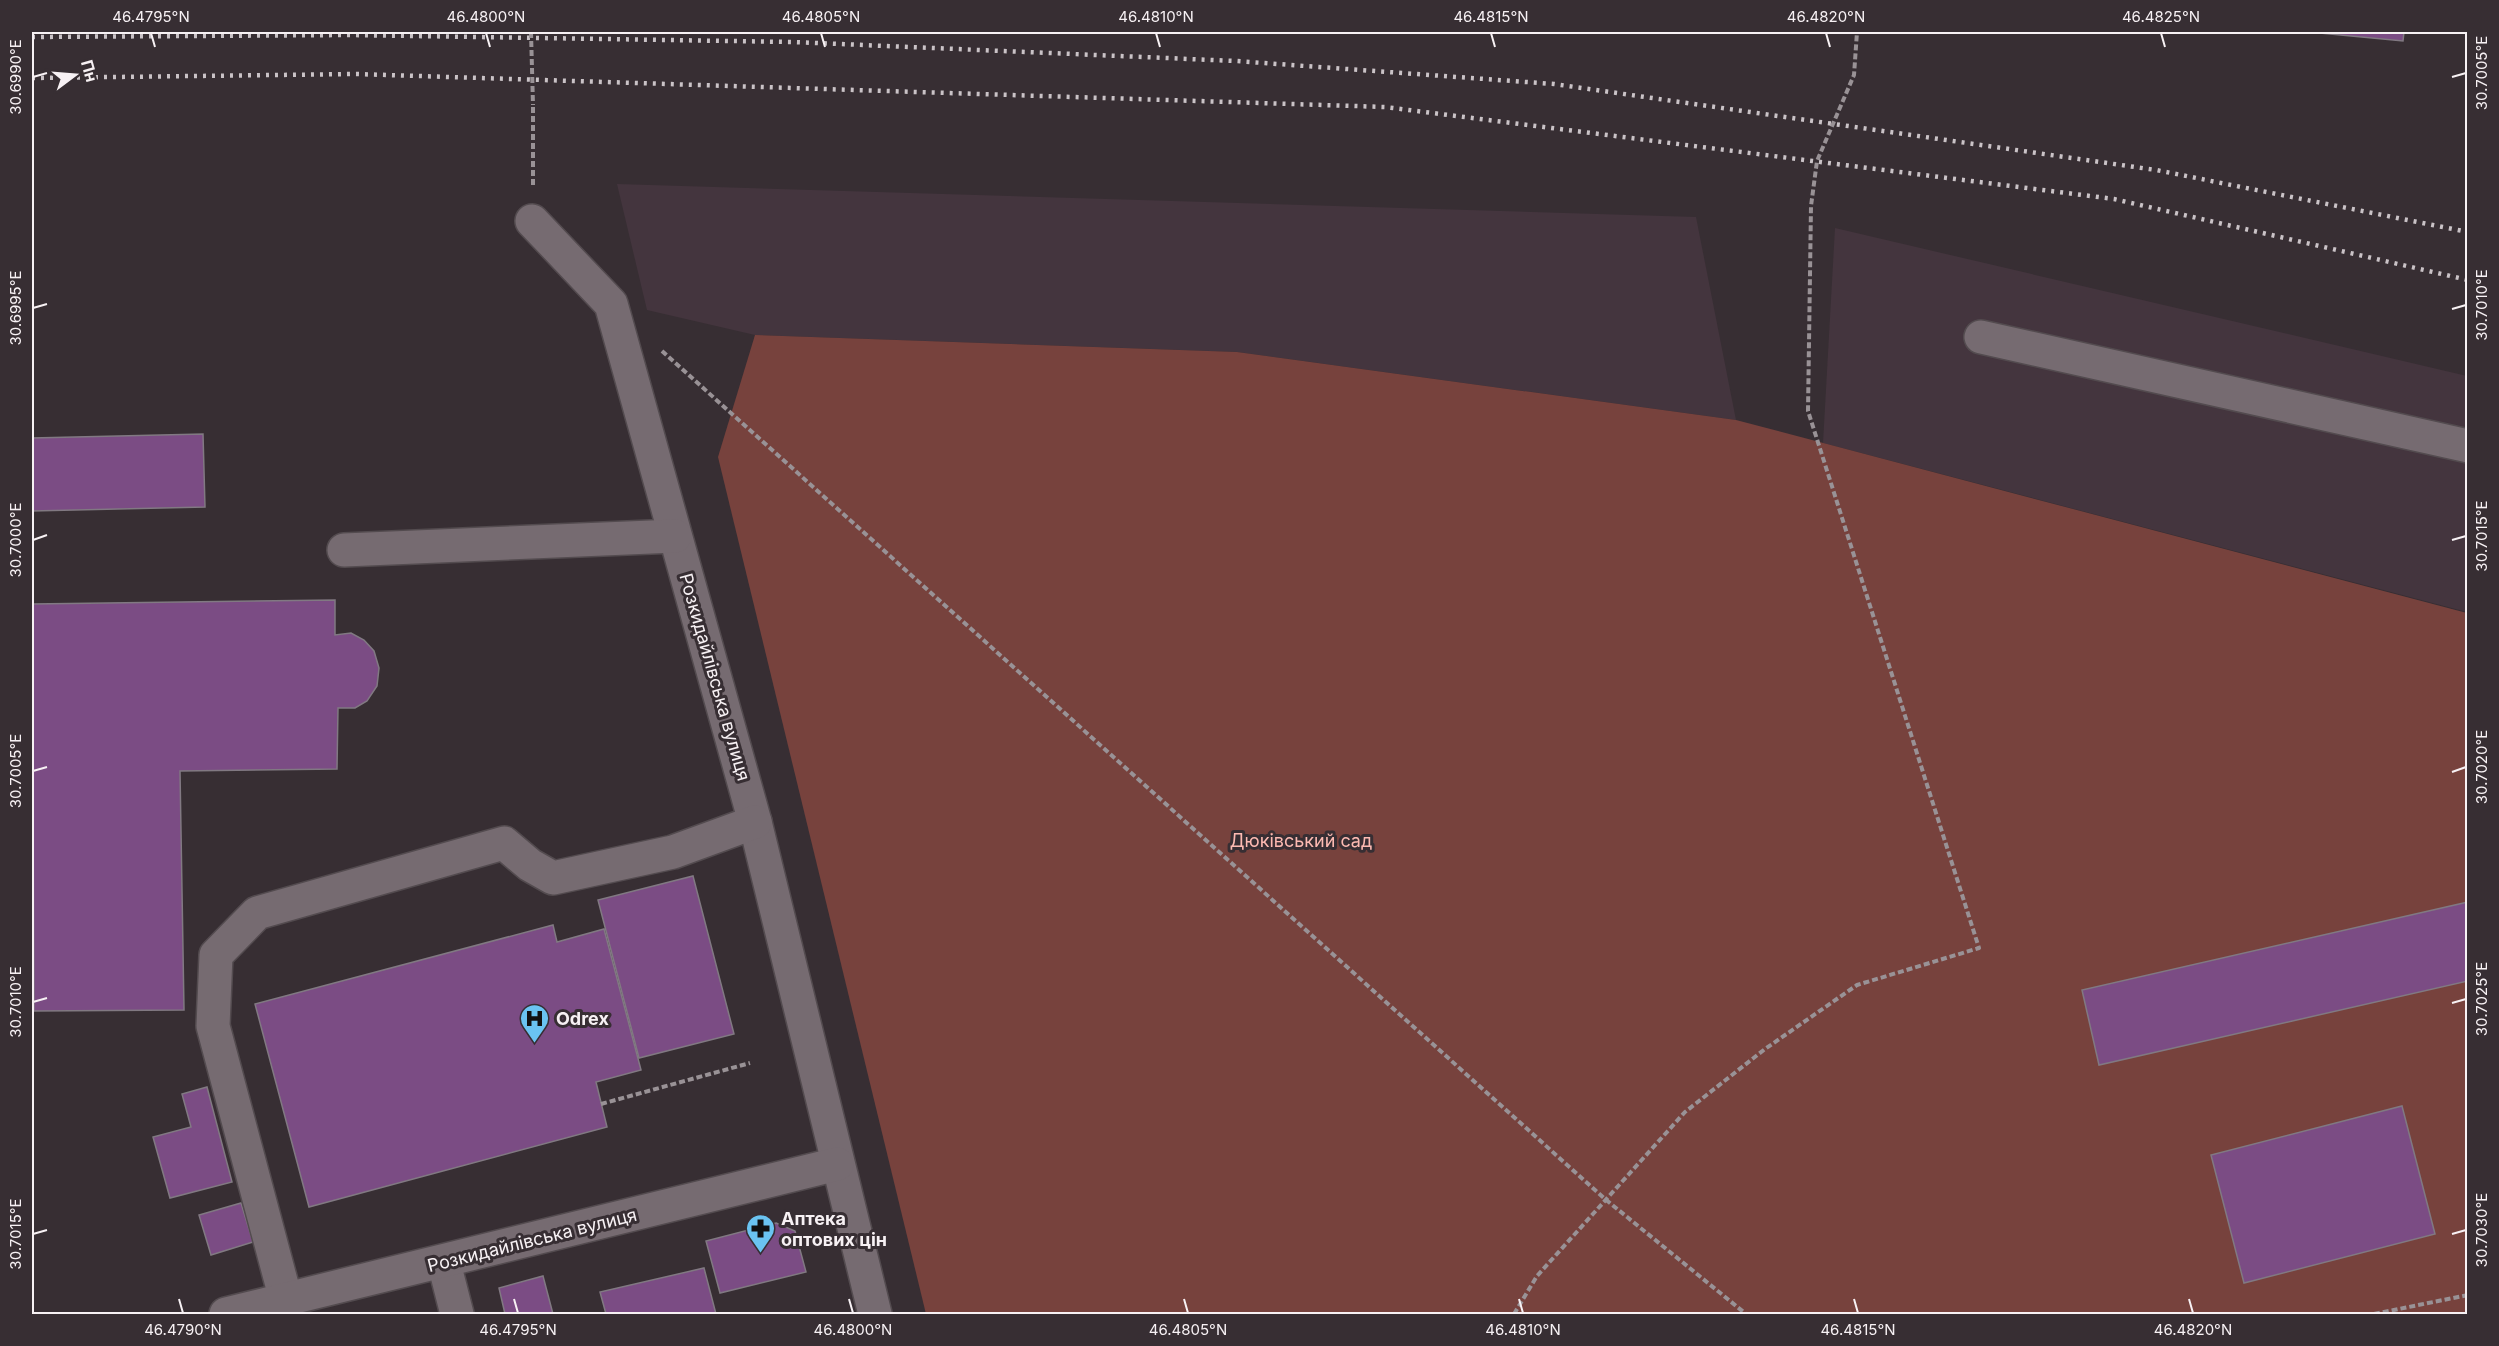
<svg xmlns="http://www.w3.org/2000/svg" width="2499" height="1346" viewBox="0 0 2499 1346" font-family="Inter,sans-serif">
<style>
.built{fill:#44353e}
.green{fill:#77423d}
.building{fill:#7b4c84;stroke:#817982;stroke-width:1.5}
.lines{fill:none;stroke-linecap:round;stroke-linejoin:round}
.minor-casing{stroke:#534b4f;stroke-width:36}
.path{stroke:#999296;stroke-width:4;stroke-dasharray:6 3;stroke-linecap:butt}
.minor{stroke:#766b71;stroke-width:33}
.rail{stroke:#cac3c7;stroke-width:4.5;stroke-dasharray:3 6;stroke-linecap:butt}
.path-bridge{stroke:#999296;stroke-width:4;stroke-dasharray:6 3;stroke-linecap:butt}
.ticks{fill:none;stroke:#f7f1f4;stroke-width:2}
.labels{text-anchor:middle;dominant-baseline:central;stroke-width:6;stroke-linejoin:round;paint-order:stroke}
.street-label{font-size:18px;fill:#f7f1f4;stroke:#372e33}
.park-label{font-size:18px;fill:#fdbab2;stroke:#372e33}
.poi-label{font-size:18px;font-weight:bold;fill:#f7f1f4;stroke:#372e33;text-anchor:start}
.neatline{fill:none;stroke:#f7f1f4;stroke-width:2}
.ticks-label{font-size:15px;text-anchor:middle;fill:#f7f1f4}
</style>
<rect width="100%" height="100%" fill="#372e33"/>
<!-- built -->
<g class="built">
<path d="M617,184L1696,217L1736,420L1237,352L755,335L647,310Z"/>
<path d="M1835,228L2467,376V612L1823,443Z"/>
</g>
<!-- green -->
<path class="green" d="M755,335L1237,352L1736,420L2467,613V1314H926L718,457Z"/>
<!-- building -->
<g class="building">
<path d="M2309,32H2404L2403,41Z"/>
<path d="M203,434L205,507L32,511V438Z"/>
<path d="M335,600V635L351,633L364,640L374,651L379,668L377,686L367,701L355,708H338L337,769L180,771L184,1010L34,1011L32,604Z"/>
<path d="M693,876L734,1034L639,1058L598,900Z"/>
<path d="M2468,902V981L2099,1065L2082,990Z"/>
<path d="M553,925L557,942L604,929L641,1070L596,1082L607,1127L309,1207L255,1004Z"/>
<path d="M207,1087L232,1182L170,1198L153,1137L191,1127L182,1094Z"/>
<path d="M2402,1106L2435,1234L2244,1283L2211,1155Z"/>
<path d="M241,1203L253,1242L211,1255L199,1215Z"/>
<path d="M776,1223L795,1231L806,1272L720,1293L706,1241Z"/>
<path d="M704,1268L716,1314H606L600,1292Z"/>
<path d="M543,1276L553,1314H505L499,1288Z"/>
</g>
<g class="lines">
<defs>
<g id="minor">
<path d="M532,221L611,304L755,822L875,1314"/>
<path d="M1981,337L2468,446"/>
<path d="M344,550L675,536"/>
<path d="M444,1263L457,1314"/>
<path d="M286,1300L213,1026L216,955L257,913L504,843L530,865L553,878L673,852L755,822"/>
<path d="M226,1314L837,1164"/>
</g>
</defs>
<!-- minor casing -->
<use href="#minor" class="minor-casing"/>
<!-- path -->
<g class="path">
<path d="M533,185V105"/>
<path d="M662,351L1605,1199L1746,1314"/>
<path d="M601,1104L750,1063"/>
<path d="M1514,1314L1537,1276L1685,1112L1765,1049L1857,985L1979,948L1808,411L1811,206L1817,161L1854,75L1857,32"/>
<path d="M2374,1314L2468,1295"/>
</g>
<!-- minor -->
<use href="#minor" class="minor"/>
<!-- rail -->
<g class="rail">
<path d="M32,37L350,35L793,42L1236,61L1554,84L2156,170L2468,232"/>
<path d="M32,78L356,74L1385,107L2114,199L2468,280"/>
</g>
<!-- path-bridge -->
<path class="path-bridge" d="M531,32L533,105"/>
</g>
<!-- ticks -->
<path class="ticks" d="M151,33L155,47M486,33L490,47M821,33L825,47M1156,33L1160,47M1491,33L1495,47M1826,33L1830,47M2161,33L2165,47M33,77L47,73M2452,77L2466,73M33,308L47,304M2452,309L2466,305M33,540L47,535M2452,540L2466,536M33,771L47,767M2452,772L2466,767M33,1002L47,998M2452,1003L2466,999M33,1234L47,1230M2452,1234L2466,1230M179,1299L183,1313M514,1299L518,1313M849,1299L853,1313M1184,1299L1188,1313M1519,1299L1523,1313M1854,1299L1858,1313M2189,1299L2193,1313"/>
<!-- icons -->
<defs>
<symbol id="hospital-pin" viewBox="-11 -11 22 30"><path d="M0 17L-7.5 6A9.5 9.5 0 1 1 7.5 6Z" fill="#6ac3f1" stroke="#372e33"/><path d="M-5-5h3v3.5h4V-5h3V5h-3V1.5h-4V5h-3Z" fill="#111"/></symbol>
<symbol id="pharmacy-pin" viewBox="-11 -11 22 30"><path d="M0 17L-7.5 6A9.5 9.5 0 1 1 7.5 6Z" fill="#6ac3f1" stroke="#372e33"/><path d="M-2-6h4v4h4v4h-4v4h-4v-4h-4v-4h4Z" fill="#111"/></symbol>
</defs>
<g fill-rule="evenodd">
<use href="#hospital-pin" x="518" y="1002" width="33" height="45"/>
<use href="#pharmacy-pin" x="744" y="1212" width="33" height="45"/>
</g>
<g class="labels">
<!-- street labels -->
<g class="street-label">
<text transform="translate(715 677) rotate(74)">Розкидайлівська вулиця</text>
<text transform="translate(532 1240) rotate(-14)">Розкидайлівська вулиця</text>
</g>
<!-- park labels -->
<g class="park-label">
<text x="1301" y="840">Дюківський сад</text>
</g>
<!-- poi labels -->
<g class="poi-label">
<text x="556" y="1018">Odrex</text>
<text x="781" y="1218">Аптека<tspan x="781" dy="21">оптових цін</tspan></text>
</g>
</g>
<!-- border -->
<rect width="2499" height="1346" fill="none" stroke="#372e33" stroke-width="66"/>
<!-- north arrow -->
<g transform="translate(75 75) rotate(74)" stroke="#372e33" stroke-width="4.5" paint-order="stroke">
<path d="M0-4.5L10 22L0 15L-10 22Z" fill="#f7f1f4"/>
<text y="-9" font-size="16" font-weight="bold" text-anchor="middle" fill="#f7f1f4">Пн</text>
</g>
<rect x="33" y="33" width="2433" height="1280" class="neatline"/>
<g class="ticks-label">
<text x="151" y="22">46.4795°N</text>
<text x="486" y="22">46.4800°N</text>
<text x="821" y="22">46.4805°N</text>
<text x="1156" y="22">46.4810°N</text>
<text x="1491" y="22">46.4815°N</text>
<text x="1826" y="22">46.4820°N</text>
<text x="2161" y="22">46.4825°N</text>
<text transform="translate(2482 73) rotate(-90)" y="5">30.7005°E</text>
<text transform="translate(16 77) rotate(-90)" y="5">30.6990°E</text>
<text transform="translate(2482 305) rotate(-90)" y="5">30.7010°E</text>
<text transform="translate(16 308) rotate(-90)" y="5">30.6995°E</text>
<text transform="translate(2482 536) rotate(-90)" y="5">30.7015°E</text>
<text transform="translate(16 540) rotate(-90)" y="5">30.7000°E</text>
<text transform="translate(2482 767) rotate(-90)" y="5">30.7020°E</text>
<text transform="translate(16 771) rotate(-90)" y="5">30.7005°E</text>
<text transform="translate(2482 999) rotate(-90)" y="5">30.7025°E</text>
<text transform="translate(16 1002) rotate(-90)" y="5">30.7010°E</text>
<text transform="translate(2482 1230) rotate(-90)" y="5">30.7030°E</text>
<text transform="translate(16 1234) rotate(-90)" y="5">30.7015°E</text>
<text x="183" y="1335">46.4790°N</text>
<text x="518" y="1335">46.4795°N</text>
<text x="853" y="1335">46.4800°N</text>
<text x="1188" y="1335">46.4805°N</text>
<text x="1523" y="1335">46.4810°N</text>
<text x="1858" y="1335">46.4815°N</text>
<text x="2193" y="1335">46.4820°N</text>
</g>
</svg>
